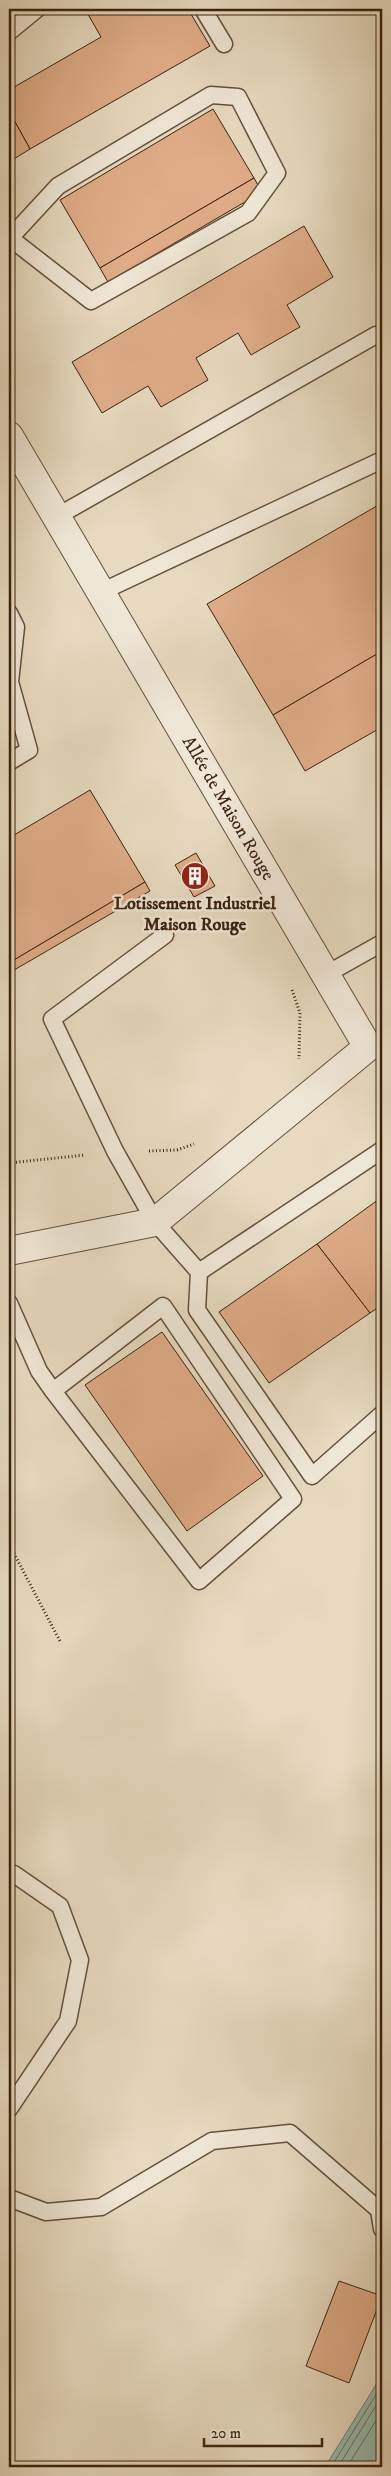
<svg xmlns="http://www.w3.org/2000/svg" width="391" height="2476" viewBox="0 0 391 2476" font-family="'IM FELL DW Pica',serif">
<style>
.water{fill:#97bbaf;stroke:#727e6f}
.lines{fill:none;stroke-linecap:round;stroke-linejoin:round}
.shore{stroke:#686e5f;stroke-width:1}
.building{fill:#dfac87;stroke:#3a220f}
.lane-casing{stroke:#65503b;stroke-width:19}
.street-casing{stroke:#65503b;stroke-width:30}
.path{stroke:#3a220f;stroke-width:3;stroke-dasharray:1 2.5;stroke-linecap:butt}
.lane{stroke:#efe7d6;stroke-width:16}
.street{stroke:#efe7d6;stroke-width:28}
.labels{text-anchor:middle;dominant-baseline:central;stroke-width:5;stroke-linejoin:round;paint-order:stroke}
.street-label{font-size:18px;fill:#3a220f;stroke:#efe7d6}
.poi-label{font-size:18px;font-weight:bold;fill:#3a220f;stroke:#efe7d6}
</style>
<rect width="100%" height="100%" fill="#e7dac0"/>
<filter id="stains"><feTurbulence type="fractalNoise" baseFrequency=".004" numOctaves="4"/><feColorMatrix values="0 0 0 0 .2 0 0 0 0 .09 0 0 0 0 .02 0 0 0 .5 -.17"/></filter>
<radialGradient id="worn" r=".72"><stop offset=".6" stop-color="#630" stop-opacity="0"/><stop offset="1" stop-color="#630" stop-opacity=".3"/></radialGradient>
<!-- water -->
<path class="water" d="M382,2375V2467H325Z"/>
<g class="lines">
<!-- shore -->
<g class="shore">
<path d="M331,2467L382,2385"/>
<path d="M338,2467L382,2396"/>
<path d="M347,2467L382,2411"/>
</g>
</g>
<!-- building -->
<g class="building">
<path d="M85,9H188L210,46L30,149L9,111V90L101,37Z"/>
<path d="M213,109L254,178L100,268L60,200Z"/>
<path d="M9,111L30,149L9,162Z"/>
<path d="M254,178L262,192L108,282L100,268Z"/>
<path d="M304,226L333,277L287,305L300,327L251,355L238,333L196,358L208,380L161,407L148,386L102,413L72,362Z"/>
<path d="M382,503V651L273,715L207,604Z"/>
<path d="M382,651V727L305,771L273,715Z"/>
<path d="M90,790L145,882L9,963V838Z"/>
<path d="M196,853L215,886L194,897L175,865Z"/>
<path d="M145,882L150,891L9,973V963Z"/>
<path d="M382,1197V1305L370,1313L317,1244Z"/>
<path d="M317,1244L370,1313L269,1383L219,1312Z"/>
<path d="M162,1332L263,1476L187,1531L85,1385Z"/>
<path d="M339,2281L382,2296L349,2383L306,2366Z"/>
</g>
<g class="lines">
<defs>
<g id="lane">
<path d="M203,9L224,44"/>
<path d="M9,32L37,9"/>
<path d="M9,239L58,186L211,95L238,97L277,173L248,213L91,301L10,238"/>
<path d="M56,517L376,335"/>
<path d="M101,592L382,460"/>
<path d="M9,613L16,627L10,682L29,750L9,762"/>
<path d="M165,935L52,1019L115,1151L155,1222L199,1272L197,1310L312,1476L382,1414"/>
<path d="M325,975L382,943"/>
<path d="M199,1272L382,1150"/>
<path d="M9,1303L39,1371L53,1391L199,1581L293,1499L163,1306L53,1391"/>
<path d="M9,1874H14L60,1906L80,1960L68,2021L9,2109"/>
<path d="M9,2198L46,2212L101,2207L212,2141L290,2133L379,2210L382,2229"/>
</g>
<g id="street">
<path id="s1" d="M9,436L368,1047L155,1222L9,1251"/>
</g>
</defs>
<!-- lane casing -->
<use href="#lane" class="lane-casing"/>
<!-- street casing -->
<use href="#street" class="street-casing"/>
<!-- path -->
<g class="path">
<path d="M292,990L300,1013L299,1059"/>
<path d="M149,1151L177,1150L194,1144"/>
<path d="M9,1163L85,1155"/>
<path d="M9,1544L61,1643"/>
</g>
<!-- lane -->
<use href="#lane" class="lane"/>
<!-- street -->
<use href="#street" class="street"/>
</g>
<!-- icons -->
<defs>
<symbol id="building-disc" viewBox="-11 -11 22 22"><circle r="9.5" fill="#8f2418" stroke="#efe7d6"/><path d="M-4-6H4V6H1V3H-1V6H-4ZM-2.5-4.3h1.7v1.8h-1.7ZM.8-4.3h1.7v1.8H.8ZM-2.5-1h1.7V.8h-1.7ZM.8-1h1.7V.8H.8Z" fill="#fff"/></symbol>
</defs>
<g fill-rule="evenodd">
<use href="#building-disc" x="179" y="860" width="32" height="32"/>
</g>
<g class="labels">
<!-- street labels -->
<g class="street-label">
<text stroke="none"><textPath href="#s1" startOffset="432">Allée de Maison Rouge</textPath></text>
</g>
<!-- poi labels -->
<g class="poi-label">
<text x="195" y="904">Lotissement Industriel<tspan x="195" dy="21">Maison Rouge</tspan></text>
</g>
</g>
<!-- margin -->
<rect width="391" height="2476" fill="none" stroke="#e7dac0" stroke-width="30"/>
<rect x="10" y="10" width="371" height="2456" fill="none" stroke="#3a220f" stroke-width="2.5"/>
<rect x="15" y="15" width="361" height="2446" fill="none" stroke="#3a220f"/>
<!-- scale -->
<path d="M204 2438v8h118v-8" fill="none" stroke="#3a220f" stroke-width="2.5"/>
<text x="211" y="2438" font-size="15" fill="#3a220f" stroke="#efe7d6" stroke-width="4" paint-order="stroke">20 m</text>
<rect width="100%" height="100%" filter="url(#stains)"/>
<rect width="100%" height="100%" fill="url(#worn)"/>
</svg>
